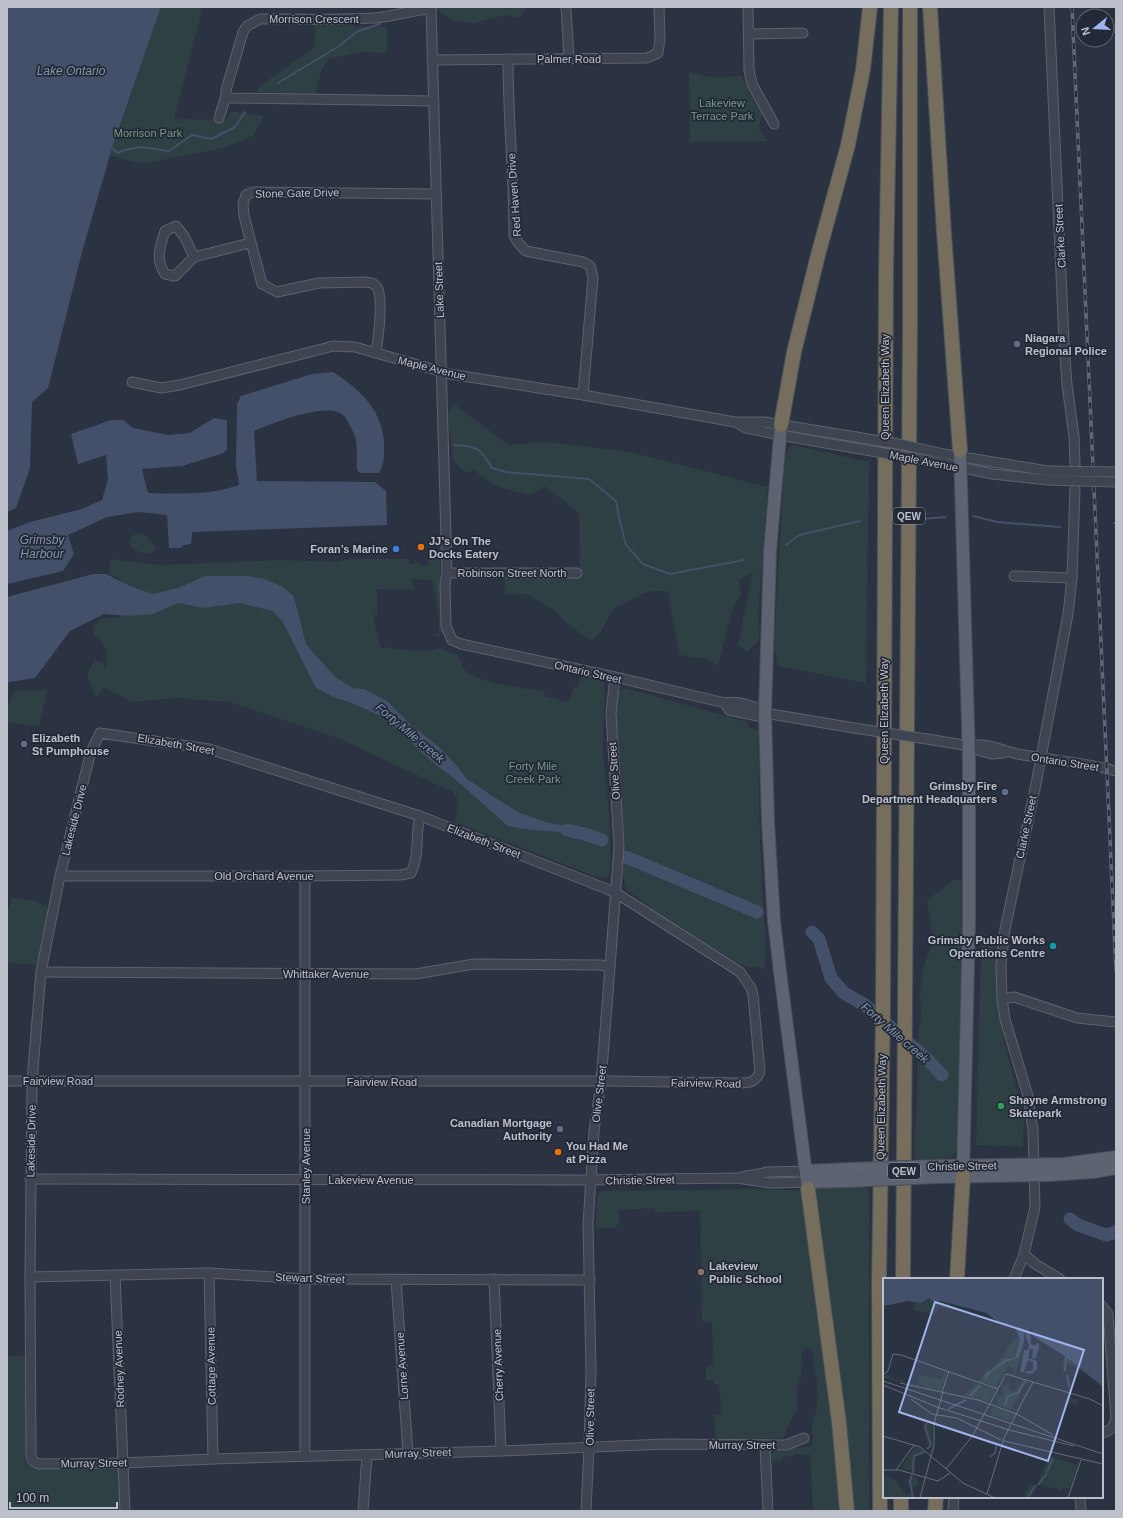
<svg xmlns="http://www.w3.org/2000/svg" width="1123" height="1518" viewBox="0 0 1123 1518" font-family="Helvetica,sans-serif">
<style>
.green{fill:#2e4043}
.water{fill:#445069}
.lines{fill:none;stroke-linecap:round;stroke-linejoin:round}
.stream{stroke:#445069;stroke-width:2}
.river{stroke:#445069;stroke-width:13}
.minor-casing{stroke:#5d626e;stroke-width:11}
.major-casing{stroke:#484d5a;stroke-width:14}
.highway-casing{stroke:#494f5b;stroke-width:16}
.minor{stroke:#3f4451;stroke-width:9}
.major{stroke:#5d6371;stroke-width:12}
.highway{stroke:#766e5d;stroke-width:14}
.rail-casing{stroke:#616877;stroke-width:3.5}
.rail{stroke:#232936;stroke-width:2;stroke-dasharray:6;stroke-linecap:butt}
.minor-bridge-casing{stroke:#5d626e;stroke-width:11;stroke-linecap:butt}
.major-bridge-casing{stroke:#484d5a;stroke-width:14;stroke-linecap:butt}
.minor-bridge{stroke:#3f4451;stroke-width:9}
.major-bridge{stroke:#5d6371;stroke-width:12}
.service-dot{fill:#5c6f8a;stroke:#232936;stroke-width:1.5}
.food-dot{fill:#e8710a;stroke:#232936;stroke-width:1.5}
.shop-dot{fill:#3f7fe0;stroke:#232936;stroke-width:1.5}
.culture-dot{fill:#0f9aa8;stroke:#232936;stroke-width:1.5}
.leisure-dot{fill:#2e9e5b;stroke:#232936;stroke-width:1.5}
.education-dot{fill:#8d6e63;stroke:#232936;stroke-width:1.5}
.labels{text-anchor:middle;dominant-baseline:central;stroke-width:3.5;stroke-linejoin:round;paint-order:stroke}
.shield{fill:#232936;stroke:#8e939e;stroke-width:1}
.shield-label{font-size:10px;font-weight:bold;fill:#bcc0cb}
.street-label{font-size:11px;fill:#bcc0cb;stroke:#232936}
.park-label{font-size:11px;fill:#769981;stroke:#232936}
.poi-label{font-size:11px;font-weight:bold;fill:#bcc0cb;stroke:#232936;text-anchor:start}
.water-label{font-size:12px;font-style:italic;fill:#8694ae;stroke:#232936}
.inset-river{fill:none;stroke:#445069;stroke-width:2}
.inset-road{fill:none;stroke:#656b78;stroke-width:1}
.view{fill:#9eb5ee;fill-opacity:0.15;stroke:#9eb5ee;stroke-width:2}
.inset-edge{fill:none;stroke:#bcc0cb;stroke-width:2}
</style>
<rect width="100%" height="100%" fill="#2b3241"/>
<!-- green -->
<g class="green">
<path d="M161,7H203L174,119L226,120L230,111L264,116L253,136L223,148L141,164L110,155Z"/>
<path d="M437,7H528L519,18L506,15L474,23L453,21L437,9Z"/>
<path d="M316,25L387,27V53L361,52L328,59L322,69L315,94L256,92L260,86L314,48Z"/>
<path d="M689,71C706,80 724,77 742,76L750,95L762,113L759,129L768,141L690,142Z"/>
<path d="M453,403L508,445L545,442L630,452L768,487L758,616L759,640L747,652L738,645L753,572L739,580L741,595L733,607L718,666L706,659L679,655L668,592C644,587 636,600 615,607L600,633L592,641L565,622L554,610L527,594H504L505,579L580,576L579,513L545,486L530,495C507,490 493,488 475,470L466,473L453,460L448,416Z"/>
<path d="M792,445L869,462L866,683L778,666L774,646L785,455Z"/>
<path d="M139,533C148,535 151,540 156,548L154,552C146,557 137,551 130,546L129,540L133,535Z"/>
<path d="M429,554H440L442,632L438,637L433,634H439C440,615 436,598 432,580L412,579L413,589H377V614H374V622L381,648L386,647L412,651H431L440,648L459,656C461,661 462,667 465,670C478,683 526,689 545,691L544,696L569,702L574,687H578L581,676L603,681L605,684L603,753L610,824V873L606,878H599L455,822L458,800L453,792L340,739L230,702L178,698L131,702L105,687L96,698L87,676L90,668L95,661L102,662L106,668L107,651L98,636L94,635V626L101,618H118L146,592L130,586L110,574V559L160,565L280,560L340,562L344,560L353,559H409L410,564L419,563L420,565L426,566L428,565Z"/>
<path d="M625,688L748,722V727L758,730L760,841L766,961L764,963V970L757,966L752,968L740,964L672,925L662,916L626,889L623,876L624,854L616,707L618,692Z"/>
<path d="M47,690L39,726L7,722V709L14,691Z"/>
<path d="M952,880H961L964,883L959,1147L953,1156L947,1159H914L918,1074V1031L921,1021L920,995L923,969L933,940L927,901C935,893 945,889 952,880Z"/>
<path d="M12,898L35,901L48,908L40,965L7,963V912Z"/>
<path d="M999,934L997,1000L1005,1045L1024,1116L1023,1147L976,1145L981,936Z"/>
<path d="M813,1188H869V1511H853Z"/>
<path d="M759,1189L793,1190L797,1191L798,1190L803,1195L837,1467L840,1511H813L810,1455L794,1454V1456L782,1457V1460L772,1461V1454L774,1451L783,1448L811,1447C816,1438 811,1435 812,1426C813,1419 817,1412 817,1404C819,1386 814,1367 811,1348H805L802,1353L801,1378L797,1386V1411L787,1427L784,1438L716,1440L714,1417V1415H722L719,1384H714L713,1380H706V1366L713,1365L712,1322H702L700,1211L655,1212V1208L619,1210L620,1225H616L615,1228H596L597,1196L599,1193L602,1191Z"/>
<path d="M31,1355L25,1465L120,1467L121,1511H7V1356Z"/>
</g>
<!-- water -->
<g class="water">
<path d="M7,7H161L112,148L82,252L48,388L32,402L30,468L16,508L7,512Z"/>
<path d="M333,372C361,390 386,413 384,450C384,459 384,465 379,473H360L357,470C356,459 358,446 355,436C353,431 348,421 345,417C330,399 272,424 254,431L257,481L375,482L386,491L387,525L192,532L191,544L184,545L181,548H169L167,515L139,512L107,517L68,535L74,554L63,571L7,584V531L30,522L82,509L102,500L108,479L106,455L78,464L71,434L111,420H123L133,428L168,435L190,433L214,418L227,420V449L224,453L182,466L142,469L147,490L149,493C179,494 211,495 239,485L236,466L237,404L241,396L312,374Z"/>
<path d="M93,574H106L130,586L153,594L178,588L205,576H248L264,579L281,586L289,592L294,597L306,644L335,677L353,688L364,689L387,701L410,724L439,747L458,767L467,779L497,799L520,813L537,819L549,823L575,827H585L583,839H579L569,833L524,829L508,826L456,780L431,761L386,718L349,702L333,697L316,688L283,622L273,611L239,603L203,608L178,603L153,614L129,616L104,614L70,631L35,678L9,682L7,687V597Z"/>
</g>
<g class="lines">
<!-- stream -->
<g class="stream">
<path d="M278,83L339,46L358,31L380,24"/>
<path d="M112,148L118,153L124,150L141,147L169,151L192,135L211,139L235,127L245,112"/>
<path d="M454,445C476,446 481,448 492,468L506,472L589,479L616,501L620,522L626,545L643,564L670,574L744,560"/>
<path d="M973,516L997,522L1060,527"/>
<path d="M921,519L946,517"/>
<path d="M1114,523H1116"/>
<path d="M786,545L799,535L860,521"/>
</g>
<!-- river -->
<g class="river">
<path d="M567,830L584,834L602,840"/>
<path d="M626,857L757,912"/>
<path d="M812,932L819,939L831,978L844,993L865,1005L926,1058L942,1075"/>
<path d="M1070,1219L1078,1225L1106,1235L1116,1232"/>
</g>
<defs>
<g id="minor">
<path d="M431,7L447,573L445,584L446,626L452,640"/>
<path d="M566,7L569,58"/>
<path d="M748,7L749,70L752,84L774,124"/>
<path d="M1049,7L1064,341L1067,385L1074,436L1075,465"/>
<path d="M431,9C411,10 393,17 373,18C336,20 297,19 260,19L247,26L243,32L226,90V96L231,98L434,101"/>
<path d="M749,34L803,33"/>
<path d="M508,59C508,118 514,176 514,235C517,242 520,246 526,251L583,262L590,266L593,277L583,395"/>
<path d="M432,60L647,58L658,53L660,39L659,7"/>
<path d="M219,118L226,96"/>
<path d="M194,257L184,236L176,226L165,231C160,246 155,260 165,274L175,276L194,257L250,243"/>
<path d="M376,353C378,339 384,299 377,287C375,283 371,283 366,282L319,283L277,292L262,284L244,216L243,204L246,195L253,192L436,194"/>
<path d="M132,382L161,388L180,385L318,350L333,346L355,347L450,374L583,395L735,422H764L856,437"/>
<path d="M739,424L746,428L780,435L837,445"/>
<path d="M944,454L1048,471"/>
<path d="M941,463L992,474L1048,480"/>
<path d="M447,573H577"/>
<path d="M1014,576L1072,578"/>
<path d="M452,640L461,644L615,677L725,703C736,700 757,706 765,713"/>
<path d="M725,703L729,710L758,716L765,713L854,728"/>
<path d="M933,740L969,746C984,741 1002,751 1018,754C1050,760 1084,762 1116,771"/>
<path d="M973,749L992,754L1004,753"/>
<path d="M60,876H305L400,875L411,873C420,855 415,835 420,816"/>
<path d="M305,876V1456"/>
<path d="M41,972L416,974L474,964L600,965L610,967"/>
<path d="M1002,999L1014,997L1077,1018L1116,1022"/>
<path d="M7,1081H609L738,1083C749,1083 755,1083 760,1072L753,995L751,988L740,972L616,893L607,889L420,816L209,749L100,733L91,751L60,876L41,972L32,1081L30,1277L31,1455L32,1460L38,1464L123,1463L213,1459L501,1451L665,1444L786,1445L804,1438"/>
<path d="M742,1177L768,1172L806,1171"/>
<path d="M30,1179L581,1180L737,1178L770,1183L807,1182"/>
<path d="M1024,1254L1035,1264L1060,1279"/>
<path d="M209,1273L213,1459"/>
<path d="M115,1275L125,1511"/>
<path d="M30,1277L209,1273L306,1279L590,1280"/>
<path d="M494,1279L501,1451"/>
<path d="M1014,1279L1024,1254L1035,1207L1033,1130L1028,1096L1005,1019L1002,999L1001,965L1005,929L1036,784L1068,614L1072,578L1075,488"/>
<path d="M396,1280L408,1453"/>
<path d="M1102,1306L1108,1314L1116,1418C1114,1426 1111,1431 1102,1433"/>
<path d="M765,1445L768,1511"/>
<path d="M1080,1497L1081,1511"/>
<path d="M363,1511L367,1455"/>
<path d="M586,1511L589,1448L591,1370L588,1224L594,1131L601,1082L610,967L619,847L611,713L615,677"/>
<path d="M953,1511L954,1497"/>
</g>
<g id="major">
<path d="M781,425L770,551L765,713L768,822L774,921L780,972L808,1189"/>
<path d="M960,450L969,760V923L963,1176"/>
<path d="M936,1166L1064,1164L1116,1157"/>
<path d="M806,1171L850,1169"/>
<path d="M937,1177L1049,1175L1093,1172L1116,1168"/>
<path d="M807,1182L850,1181"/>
</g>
<g id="highway">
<path d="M930,7L944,233L960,450"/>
<path d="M781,425L794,352L818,255L848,145L863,70L870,7"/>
<path d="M808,1189L839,1422L847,1511"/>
<path d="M903,1279L910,326V7"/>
<path d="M957,1279L963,1176"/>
<path d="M880,1511L879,1283L883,1011L886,272L891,7"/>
<path d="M901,1511V1497"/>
<path d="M935,1511L936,1497"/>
</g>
</defs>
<!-- minor casing -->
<use href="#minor" class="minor-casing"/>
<!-- major casing -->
<use href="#major" class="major-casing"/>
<!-- highway casing -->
<use href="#highway" class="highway-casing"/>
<!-- minor -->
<use href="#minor" class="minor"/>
<!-- major -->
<use href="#major" class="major"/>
<!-- highway -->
<use href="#highway" class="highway"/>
<defs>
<path id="rail" d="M1072,7L1116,971"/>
</defs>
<!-- rail casing -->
<use href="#rail" class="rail-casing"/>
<!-- rail -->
<use href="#rail" class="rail"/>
<defs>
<g id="minor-bridge">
<path d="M856,437L904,445L944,454"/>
<path d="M837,445L941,463"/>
<path d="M1048,471L1116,472"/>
<path d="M1048,480L1116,482"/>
<path d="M854,728L933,740"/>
</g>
<g id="major-bridge">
<path d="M850,1169L936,1166"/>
<path d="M850,1181L937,1177"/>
</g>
</defs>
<!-- minor-bridge casing -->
<use href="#minor-bridge" class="minor-bridge-casing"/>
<!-- major-bridge casing -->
<use href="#major-bridge" class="major-bridge-casing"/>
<!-- minor-bridge -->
<use href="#minor-bridge" class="minor-bridge"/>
<!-- major-bridge -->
<use href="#major-bridge" class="major-bridge"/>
</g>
<!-- markers -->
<g class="service-dot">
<circle cx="1017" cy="344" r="4"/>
<circle cx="24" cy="744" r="4"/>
<circle cx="1005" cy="792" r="4"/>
<circle cx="560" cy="1129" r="4"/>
</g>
<g class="food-dot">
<circle cx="421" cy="547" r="4"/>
<circle cx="558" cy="1152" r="4"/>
</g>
<circle class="shop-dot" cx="396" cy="549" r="4"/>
<circle class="culture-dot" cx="1053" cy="946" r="4"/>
<circle class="leisure-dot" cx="1001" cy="1106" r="4"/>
<circle class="education-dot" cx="701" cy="1272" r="4"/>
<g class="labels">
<!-- shield labels -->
<g class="shield">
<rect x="893" y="508" width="32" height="16" rx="3"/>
<rect x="888" y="1163" width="32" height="16" rx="3"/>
</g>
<g class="shield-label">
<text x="909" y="516">QEW</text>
<text x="904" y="1171">QEW</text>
</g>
<!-- street labels -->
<g class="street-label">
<text x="314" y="19">Morrison Crescent</text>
<text x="569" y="59">Palmer Road</text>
<text transform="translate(297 193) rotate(-1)">Stone Gate Drive</text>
<text transform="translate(514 195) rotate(-94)">Red Haven Drive</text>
<text transform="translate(1060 236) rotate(-93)">Clarke Street</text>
<text transform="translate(439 290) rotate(-92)">Lake Street</text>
<text transform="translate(432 368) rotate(14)">Maple Avenue</text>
<text transform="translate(885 387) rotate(-90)">Queen Elizabeth Way</text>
<text transform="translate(924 461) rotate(11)">Maple Avenue</text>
<text x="512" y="573">Robinson Street North</text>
<text transform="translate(588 672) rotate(13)">Ontario Street</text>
<text transform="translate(884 711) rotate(-90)">Queen Elizabeth Way</text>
<text transform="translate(176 744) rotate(10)">Elizabeth Street</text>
<text transform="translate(1065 762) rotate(9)">Ontario Street</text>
<text transform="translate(614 771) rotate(-94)">Olive Street</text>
<text transform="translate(74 820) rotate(-76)">Lakeside Drive</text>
<text transform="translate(1026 827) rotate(-78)">Clarke Street</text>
<text transform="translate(484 841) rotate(21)">Elizabeth Street</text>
<text x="264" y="876">Old Orchard Avenue</text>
<text x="326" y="974">Whittaker Avenue</text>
<text x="58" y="1081">Fairview Road</text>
<text x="382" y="1082">Fairview Road</text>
<text transform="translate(706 1083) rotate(1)">Fairview Road</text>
<text transform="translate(599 1094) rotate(-83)">Olive Street</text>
<text transform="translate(881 1107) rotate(-89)">Queen Elizabeth Way</text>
<text transform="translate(31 1141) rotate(-89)">Lakeside Drive</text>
<text transform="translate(306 1166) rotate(-90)">Stanley Avenue</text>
<text transform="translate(962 1166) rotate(-1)">Christie Street</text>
<text x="371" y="1180">Lakeview Avenue</text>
<text transform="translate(640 1180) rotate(-1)">Christie Street</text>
<text transform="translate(310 1278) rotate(2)">Stewart Street</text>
<text transform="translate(498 1365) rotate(-92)">Cherry Avenue</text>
<text transform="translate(211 1366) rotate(-91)">Cottage Avenue</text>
<text transform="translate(402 1366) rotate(-94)">Lorne Avenue</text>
<text transform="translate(119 1369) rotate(-92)">Rodney Avenue</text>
<text transform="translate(590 1417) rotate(-89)">Olive Street</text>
<text x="742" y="1445">Murray Street</text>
<text transform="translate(418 1453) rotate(-2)">Murray Street</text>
<text transform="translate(94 1463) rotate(-1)">Murray Street</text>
</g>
<!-- park labels -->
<g class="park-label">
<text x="722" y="103">Lakeview<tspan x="722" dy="13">Terrace Park</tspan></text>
<text x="148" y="133">Morrison Park</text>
<text x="533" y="766">Forty Mile<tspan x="533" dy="13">Creek Park</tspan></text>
</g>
<!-- poi labels -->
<g class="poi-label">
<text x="1025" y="338">Niagara<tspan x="1025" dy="13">Regional Police</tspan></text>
<text x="429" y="541">JJ’s On The<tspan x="429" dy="13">Docks Eatery</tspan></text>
<text x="388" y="549" text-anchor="end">Foran’s Marine</text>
<text x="32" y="738">Elizabeth<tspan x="32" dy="13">St Pumphouse</tspan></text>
<text x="997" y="786" text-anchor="end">Grimsby Fire<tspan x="997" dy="13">Department Headquarters</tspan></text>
<text x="1045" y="940" text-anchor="end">Grimsby Public Works<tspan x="1045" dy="13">Operations Centre</tspan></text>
<text x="1009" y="1100">Shayne Armstrong<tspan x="1009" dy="13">Skatepark</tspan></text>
<text x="552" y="1123" text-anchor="end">Canadian Mortgage<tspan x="552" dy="13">Authority</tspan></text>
<text x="566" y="1146">You Had Me<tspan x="566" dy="13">at Pizza</tspan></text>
<text x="709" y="1266">Lakeview<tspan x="709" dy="13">Public School</tspan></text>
</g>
<!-- water labels -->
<g class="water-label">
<text x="71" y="71">Lake Ontario</text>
<text x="42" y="540">Grimsby<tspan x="42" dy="14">Harbour</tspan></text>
<text transform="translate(410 733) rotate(40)">Forty Mile creek</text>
<text transform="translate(895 1033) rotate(41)">Forty Mile creek</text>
</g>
</g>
<!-- overview -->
<g transform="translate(883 1278)">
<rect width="220" height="220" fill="#2b3241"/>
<path d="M45,21L68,26L67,32L56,28L53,37L31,32L33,24ZM132,59L136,62L138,68L142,65L132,98L124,96L131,95V91L125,89L114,106L115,110L95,103L105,91L108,92L117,82ZM182,78L201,92L202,95L184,86L181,95L179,90ZM61,92L64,94L58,113L0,100L4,96L12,101L32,106L33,102V106L43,109L34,104L36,97L59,102ZM141,102L147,104L141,108L128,132L114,127V124L120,128L112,122L115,118L121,119L119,110L126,103V111L132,113ZM93,106L113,111L105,124L81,117ZM186,115L189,121H194V127L187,125L185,128L182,123ZM110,128L132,136L128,143L106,136ZM40,144L49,147V169L45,171ZM32,168L42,174L32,179L31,192L18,191ZM165,178L196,187L188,211L180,209L179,213L157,206L162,200L155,205ZM0,196L12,202L24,217L29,215L33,220H0ZM24.5 204a5.5 5.5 0 1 1 11 0a5.5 5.5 0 1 1-11 0ZM147,206L152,208L148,220L141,217Z" fill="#2e4043"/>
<path d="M0,0H220V109L183,79L150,58L147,49L148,66L152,68L153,65L156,66V70L152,81L149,80L150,71H147L145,80L154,83V91L149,96L143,95V93H149L150,90V84L145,82L141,94H137L141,72H145L146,67L143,60L142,49L141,63L135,80L123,84L109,93L101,103L103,96L123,81L132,80L137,63L133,51L115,44L103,35L58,23H48L46,20L38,25L25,23L0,28Z" fill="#445069"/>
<path class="inset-river" d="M182,93L183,79M184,97L186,109M87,118L97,107M122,128L125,118L135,115L142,103M65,131L83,122M44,145L42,149L48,167L44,171M107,179L112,175L114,165M164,194L170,180M30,195L31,178L41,174M29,197L27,203L30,220M155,207L164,195M145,219L153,207"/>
<path class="inset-road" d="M123,96L207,121L220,128M0,97L5,93L10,76L18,77L115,111M0,103L220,176M17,105L58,114M0,107L54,129M58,114L95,122L134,136M59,114L66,93M28,121L49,136L74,140L118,162M54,129L126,152M135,132L150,104M134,136L170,157M126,152L191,168M0,158L37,169L80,205L112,220M121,163L220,186M63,191L90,157L123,96M0,192H16L55,203L67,195M13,192L31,167M104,216L121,160L136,131M37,220L51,167V145L60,114M185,220L198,182"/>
<path class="view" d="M52,24L201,72L165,183L16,134Z"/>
<rect width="220" height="220" class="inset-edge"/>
</g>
<!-- border -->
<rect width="1123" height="1518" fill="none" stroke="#bcc0cb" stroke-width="16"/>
<!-- north arrow -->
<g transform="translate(1095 28) rotate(252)"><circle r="19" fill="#232936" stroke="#606572"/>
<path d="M0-3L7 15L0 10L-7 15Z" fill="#9eb5ee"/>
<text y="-6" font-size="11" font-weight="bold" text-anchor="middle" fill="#bcc0cb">N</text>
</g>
<!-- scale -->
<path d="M10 1502v6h107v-6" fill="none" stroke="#bcc0cb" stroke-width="2"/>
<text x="16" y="1502" font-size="12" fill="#bcc0cb" stroke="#232936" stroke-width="3" paint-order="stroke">100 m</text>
</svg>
